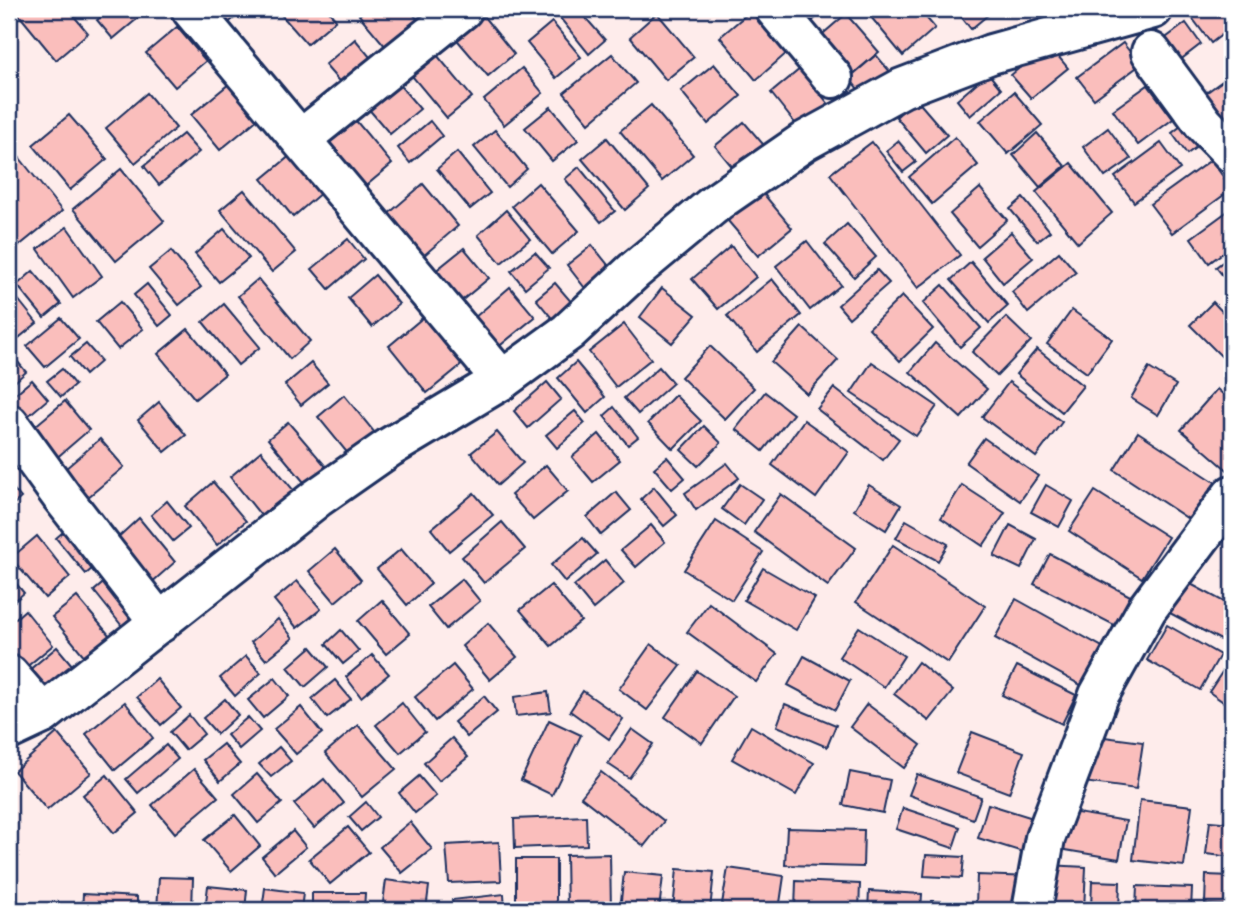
<svg xmlns="http://www.w3.org/2000/svg" width="1241" height="919" viewBox="0 0 1241 919" font-family="Mali,sans-serif">
<style>
.lines{fill:none;stroke-linecap:round;stroke-linejoin:round}
.stream{stroke:#558ba8;stroke-width:12}
.building{fill:#fabebc;stroke:#1b2f5e;stroke-width:2}
.minor-casing{stroke:#1b2f5e;stroke-width:44}
.minor{stroke:#fff;stroke-width:38}
</style>
<rect width="100%" height="100%" fill="#feeceb"/>
<filter id="ink" filterUnits="userSpaceOnUse"><feTurbulence type="fractalNoise" baseFrequency=".0143" numOctaves="2"/><feDisplacementMap in="SourceGraphic" scale="14" xChannelSelector="R" yChannelSelector="G"/><feConvolveMatrix kernelMatrix="1 2 1 2 8 2 1 2 1" color-interpolation-filters="sRGB"/></filter>
<g filter="url(#ink)">
<g class="lines">
<!-- stream -->
<path class="stream" d="M1156,16L1180,9"/>
</g>
<!-- building -->
<g class="building">
<path d="M16,9H68L88,33L56,60L15,10Z"/>
<path d="M110,9H149L113,39L97,20Z"/>
<path d="M212,9H245L226,25Z"/>
<path d="M279,9H327L336,20L307,44L277,10Z"/>
<path d="M367,9H409L428,32L396,59L359,15Z"/>
<path d="M571,9H578L605,40L589,54L560,18Z"/>
<path d="M753,9L788,52L756,80L720,37Z"/>
<path d="M793,9H827L807,25Z"/>
<path d="M868,9H919L935,28L903,56L866,11Z"/>
<path d="M955,9H995L971,29Z"/>
<path d="M1041,9H1089L1061,33Z"/>
<path d="M1199,9H1220L1232,27L1211,43L1190,15Z"/>
<path d="M480,12L514,54L488,76L453,35Z"/>
<path d="M657,13L694,57L666,80L630,37Z"/>
<path d="M846,14L879,52L841,84L810,45Z"/>
<path d="M552,22L581,57L556,78L527,43Z"/>
<path d="M1186,23L1201,44L1175,64L1159,43Z"/>
<path d="M177,27L206,61L175,87L146,53Z"/>
<path d="M355,39L380,69L350,94L325,65Z"/>
<path d="M1123,43L1140,65L1094,99L1077,77Z"/>
<path d="M1048,44L1068,68L1031,98L1011,75Z"/>
<path d="M432,49L472,97L447,118L407,70Z"/>
<path d="M612,54L636,83L589,123L564,93Z"/>
<path d="M876,55L897,80L870,104L849,78Z"/>
<path d="M714,64L741,96L708,124L681,91Z"/>
<path d="M522,68L543,93L504,125L484,100Z"/>
<path d="M800,69L832,108L802,132L771,93Z"/>
<path d="M988,73L1001,89L970,116L957,100Z"/>
<path d="M1232,74V143L1199,98Z"/>
<path d="M240,75L269,110L220,150L191,115Z"/>
<path d="M397,82L420,109L390,134L367,107Z"/>
<path d="M1148,85L1173,119L1138,145L1113,110Z"/>
<path d="M1014,92L1042,125L1008,154L980,121Z"/>
<path d="M147,93L176,128L135,163L106,128Z"/>
<path d="M916,99L947,135L926,153L896,117Z"/>
<path d="M651,105L693,155L662,181L620,131Z"/>
<path d="M551,107L578,140L552,161L525,128Z"/>
<path d="M69,115L107,159L70,190L33,145Z"/>
<path d="M352,116L392,164L361,190L321,142Z"/>
<path d="M1194,116L1210,137L1187,154L1172,133Z"/>
<path d="M430,121L442,136L410,163L398,148Z"/>
<path d="M744,122L769,151L739,175L715,146Z"/>
<path d="M1108,128L1131,159L1105,177L1083,147Z"/>
<path d="M495,130L527,169L507,187L474,147Z"/>
<path d="M1037,133L1065,166L1040,187L1013,155Z"/>
<path d="M183,134L199,152L159,185L144,166Z"/>
<path d="M955,137L978,165L932,204L909,177Z"/>
<path d="M607,138L649,189L625,210L582,159Z"/>
<path d="M898,141L916,162L903,172L886,151Z"/>
<path d="M872,142L960,255L918,288L830,174Z"/>
<path d="M1161,143L1180,169L1134,202L1115,177Z"/>
<path d="M15,152L62,211L20,245L9,231V158Z"/>
<path d="M457,152L490,193L470,209L437,169Z"/>
<path d="M291,155L322,192L293,217L262,179Z"/>
<path d="M1211,160L1232,189L1172,233L1150,204Z"/>
<path d="M1071,163L1112,213L1078,243L1036,192Z"/>
<path d="M579,167L615,211L601,222L565,179Z"/>
<path d="M121,169L164,221L116,261L73,209Z"/>
<path d="M538,183L579,231L552,254L512,206Z"/>
<path d="M423,184L458,226L415,263L380,221Z"/>
<path d="M980,188L1007,220L977,246L950,214Z"/>
<path d="M244,190L296,252L272,272L220,210Z"/>
<path d="M762,192L792,228L758,256L728,221Z"/>
<path d="M1023,198L1050,231L1037,241L1010,209Z"/>
<path d="M1232,208V246L1209,263L1191,238Z"/>
<path d="M506,210L530,239L501,263L478,235Z"/>
<path d="M847,224L876,257L854,277L825,244Z"/>
<path d="M67,227L102,276L73,298L38,249Z"/>
<path d="M224,229L249,258L219,282L195,254Z"/>
<path d="M1011,232L1033,258L1003,283L982,257Z"/>
<path d="M348,239L364,259L329,289L312,269Z"/>
<path d="M807,241L841,285L810,310L776,266Z"/>
<path d="M592,245L613,271L588,292L567,265Z"/>
<path d="M731,246L756,277L718,309L692,279Z"/>
<path d="M464,248L489,278L454,307L428,277Z"/>
<path d="M171,251L201,287L179,305L149,269Z"/>
<path d="M535,252L549,268L525,288L511,271Z"/>
<path d="M1059,252L1076,272L1028,313L1012,292Z"/>
<path d="M1232,255V277L1227,281L1216,267Z"/>
<path d="M971,262L1008,306L989,323L951,280Z"/>
<path d="M877,270L889,283L849,318L838,305Z"/>
<path d="M33,271L61,304L44,318L17,285Z"/>
<path d="M375,275L399,304L372,327L348,298Z"/>
<path d="M258,279L310,341L290,359L238,296Z"/>
<path d="M772,279L801,315L757,352L727,316Z"/>
<path d="M555,283L580,312L560,328L536,299Z"/>
<path d="M147,284L172,315L159,326L134,295Z"/>
<path d="M943,285L981,328L960,347L923,303Z"/>
<path d="M510,287L535,317L491,353L467,324Z"/>
<path d="M9,288L37,323L15,341L9,334Z"/>
<path d="M662,288L696,315L672,343L640,317Z"/>
<path d="M902,296L933,329L900,361L869,328Z"/>
<path d="M120,302L143,329L118,349L96,322Z"/>
<path d="M1213,302L1232,322V362L1230,365L1190,325Z"/>
<path d="M224,304L260,347L238,365L203,322Z"/>
<path d="M1072,310L1112,339L1087,373L1047,344Z"/>
<path d="M426,315L465,362L427,393L389,346Z"/>
<path d="M1006,317L1031,341L997,376L972,352Z"/>
<path d="M61,318L79,339L45,367L27,346Z"/>
<path d="M624,324L651,359L616,387L589,352Z"/>
<path d="M802,327L838,360L807,394L771,362Z"/>
<path d="M188,329L225,374L195,399L158,354Z"/>
<path d="M935,343L987,389L961,418L910,372Z"/>
<path d="M86,344L101,361L85,375L70,357Z"/>
<path d="M710,346L754,388L725,419L681,377Z"/>
<path d="M1037,349L1083,386L1062,412L1016,374Z"/>
<path d="M9,351L26,372L9,387Z"/>
<path d="M576,362L605,397L587,413L558,378Z"/>
<path d="M872,362L937,406L916,436L851,393Z"/>
<path d="M311,363L328,383L301,405L285,385Z"/>
<path d="M659,367L673,383L638,414L624,398Z"/>
<path d="M1149,368L1176,385L1158,415L1131,398Z"/>
<path d="M62,369L75,385L61,397L47,381Z"/>
<path d="M32,380L48,399L15,427L9,420V399Z"/>
<path d="M547,382L561,399L528,428L514,411Z"/>
<path d="M1009,382L1062,422L1036,457L982,417Z"/>
<path d="M834,388L899,439L883,460L817,409Z"/>
<path d="M1217,389L1232,402V474L1181,430Z"/>
<path d="M765,392L793,414L763,451L736,429Z"/>
<path d="M344,395L384,444L358,466L318,417Z"/>
<path d="M675,395L701,421L673,449L648,423Z"/>
<path d="M65,401L89,430L47,466L22,437Z"/>
<path d="M159,402L186,435L165,452L138,420Z"/>
<path d="M614,407L638,437L628,445L604,416Z"/>
<path d="M575,411L585,423L557,448L546,435Z"/>
<path d="M804,420L849,452L816,498L772,465Z"/>
<path d="M288,422L329,470L308,487L268,439Z"/>
<path d="M704,426L721,443L698,466L681,450Z"/>
<path d="M497,432L523,463L498,485L471,453Z"/>
<path d="M1138,432L1218,484L1193,522L1114,470Z"/>
<path d="M599,434L620,460L593,482L572,457Z"/>
<path d="M984,438L1038,476L1020,501L966,463Z"/>
<path d="M100,439L124,467L81,503L58,475Z"/>
<path d="M261,451L295,492L263,518L230,477Z"/>
<path d="M667,457L685,478L672,489L654,468Z"/>
<path d="M727,463L739,478L696,510L685,493Z"/>
<path d="M546,465L568,491L533,520L511,495Z"/>
<path d="M213,482L246,521L217,545L185,506Z"/>
<path d="M9,484L21,498L9,508Z"/>
<path d="M740,484L762,499L744,525L722,509Z"/>
<path d="M869,485L901,505L886,530L854,510Z"/>
<path d="M962,485L1005,513L983,546L941,518Z"/>
<path d="M1046,485L1073,501L1059,527L1031,512Z"/>
<path d="M654,487L677,515L664,526L641,499Z"/>
<path d="M1095,491L1168,537L1142,578L1069,531Z"/>
<path d="M616,492L631,510L601,535L587,517Z"/>
<path d="M474,493L493,515L449,551L431,529Z"/>
<path d="M781,494L856,548L828,586L754,532Z"/>
<path d="M167,501L189,528L173,541L151,515Z"/>
<path d="M139,518L175,562L150,584L114,541Z"/>
<path d="M906,520L948,544L938,561L896,538Z"/>
<path d="M716,521L763,552L732,600L684,570Z"/>
<path d="M502,522L525,549L484,583L462,557Z"/>
<path d="M651,525L665,542L636,567L621,550Z"/>
<path d="M1010,525L1036,539L1021,569L994,556Z"/>
<path d="M70,526L100,562L86,574L56,538Z"/>
<path d="M37,536L70,577L45,598L11,558Z"/>
<path d="M583,538L597,554L565,582L551,565Z"/>
<path d="M893,545L985,606L948,663L856,602Z"/>
<path d="M335,549L361,580L335,602L309,571Z"/>
<path d="M401,549L431,584L407,605L377,569Z"/>
<path d="M1050,554L1136,599L1120,628L1034,584Z"/>
<path d="M605,560L624,583L593,609L574,586Z"/>
<path d="M763,568L815,598L796,630L744,600Z"/>
<path d="M115,573L142,608L122,626L94,591Z"/>
<path d="M9,575L24,593L9,606Z"/>
<path d="M462,579L480,601L446,629L428,607Z"/>
<path d="M297,581L321,609L297,628L274,600Z"/>
<path d="M1185,581L1232,606V646L1168,612Z"/>
<path d="M551,585L581,621L551,646L520,610Z"/>
<path d="M77,597L115,642L90,663L52,617Z"/>
<path d="M1016,599L1104,648L1084,687L995,638Z"/>
<path d="M382,600L410,634L386,654L358,621Z"/>
<path d="M709,603L777,654L756,682L687,632Z"/>
<path d="M25,610L53,645L13,678L9,673V624Z"/>
<path d="M278,619L293,638L266,660L251,642Z"/>
<path d="M488,623L517,657L490,680L462,646Z"/>
<path d="M1167,625L1220,655L1200,690L1147,660Z"/>
<path d="M859,627L904,656L884,687L839,657Z"/>
<path d="M341,630L359,651L343,664L326,644Z"/>
<path d="M651,644L681,666L647,710L619,689Z"/>
<path d="M57,647L82,677L53,702L28,671Z"/>
<path d="M311,647L328,667L305,687L288,667Z"/>
<path d="M372,655L389,674L361,697L346,677Z"/>
<path d="M246,656L261,673L235,696L220,678Z"/>
<path d="M804,656L850,681L835,710L788,685Z"/>
<path d="M1230,660L1232,661V693L1225,703L1209,692Z"/>
<path d="M918,662L953,691L929,721L894,694Z"/>
<path d="M453,665L473,689L435,721L415,697Z"/>
<path d="M1017,666L1076,695L1062,724L1002,695Z"/>
<path d="M697,671L734,696L702,743L665,717Z"/>
<path d="M275,678L289,696L263,718L248,700Z"/>
<path d="M157,679L181,708L161,725L137,697Z"/>
<path d="M335,680L351,699L327,718L312,699Z"/>
<path d="M583,691L623,719L609,739L570,711Z"/>
<path d="M548,692L551,712L516,716L514,697Z"/>
<path d="M484,696L497,712L467,737L454,722Z"/>
<path d="M225,699L238,715L217,734L203,718Z"/>
<path d="M125,702L153,738L115,770L86,734Z"/>
<path d="M402,703L425,732L400,753L376,725Z"/>
<path d="M785,704L836,725L827,747L777,726Z"/>
<path d="M867,704L921,745L904,768L850,727Z"/>
<path d="M301,707L322,733L296,754L274,729Z"/>
<path d="M189,715L204,734L185,750L170,732Z"/>
<path d="M248,717L260,731L239,749L227,735Z"/>
<path d="M549,720L581,735L552,795L521,780Z"/>
<path d="M358,725L396,769L362,797L325,753Z"/>
<path d="M751,726L814,763L796,795L732,759Z"/>
<path d="M632,729L653,744L629,778L608,764Z"/>
<path d="M972,732L1024,752L1009,793L956,773Z"/>
<path d="M57,733L91,773L47,810L14,771Z"/>
<path d="M1089,735L1143,742L1136,789L1083,782Z"/>
<path d="M452,738L468,757L439,781L424,763Z"/>
<path d="M223,744L240,764L220,781L203,760Z"/>
<path d="M166,745L178,759L138,793L126,779Z"/>
<path d="M279,747L291,761L271,777L259,764Z"/>
<path d="M194,769L218,797L175,833L152,805Z"/>
<path d="M601,772L664,821L644,846L581,797Z"/>
<path d="M850,772L890,780L883,813L843,805Z"/>
<path d="M257,774L282,803L258,823L234,794Z"/>
<path d="M917,774L981,797L973,819L909,795Z"/>
<path d="M107,775L138,813L114,833L83,795Z"/>
<path d="M419,776L436,796L415,813L399,793Z"/>
<path d="M324,779L344,803L314,828L294,804Z"/>
<path d="M1140,800L1192,806L1184,866L1133,860Z"/>
<path d="M366,802L378,817L361,831L349,817Z"/>
<path d="M988,804L1036,819L1026,853L978,838Z"/>
<path d="M903,808L960,827L953,848L896,829Z"/>
<path d="M1059,810L1126,821L1119,859L1053,848Z"/>
<path d="M235,815L260,846L231,871L204,840Z"/>
<path d="M586,816L587,845L515,848L514,819Z"/>
<path d="M1210,821L1232,823V857L1206,854Z"/>
<path d="M410,822L432,849L402,873L380,847Z"/>
<path d="M348,827L369,852L330,884L309,859Z"/>
<path d="M787,828L864,830L863,867L785,865Z"/>
<path d="M293,831L306,847L275,873L262,857Z"/>
<path d="M499,842L501,881L449,883L446,845Z"/>
<path d="M610,854L611,910H567L566,855Z"/>
<path d="M926,855L964,857L962,878L924,876Z"/>
<rect x="516" y="859" width="40" height="51"/>
<path d="M1047,865L1086,867L1084,910H1045Z"/>
<path d="M728,868L784,876L779,910H721Z"/>
<path d="M677,869L714,872L710,910H673Z"/>
<path d="M624,872L663,876L659,910H620Z"/>
<path d="M977,875L1031,877L1029,909L976,906Z"/>
<path d="M1206,875L1232,876V905L1205,904Z"/>
<path d="M159,877L193,878L192,910H157Z"/>
<path d="M386,880L429,886L426,910H382Z"/>
<path d="M796,881L860,884L859,910H795Z"/>
<path d="M1092,881L1120,882L1119,910L1091,909Z"/>
<path d="M208,886L247,890L245,910H205Z"/>
<path d="M1137,886L1192,888L1191,910H1136Z"/>
<path d="M265,888L303,893L301,910H262Z"/>
<path d="M9,891H15L14,910H9Z"/>
<path d="M869,891L922,894L921,910H868Z"/>
<path d="M312,893H365L364,910H312Z"/>
<path d="M83,894L137,897V910H82Z"/>
<path d="M504,894L505,910H454L452,900Z"/>
<path d="M932,901L969,903L968,910H932Z"/>
</g>
<g class="lines">
<defs>
<g id="minor">
<path d="M191,9L502,380"/>
<path d="M775,9L833,78"/>
<path d="M1151,52L1204,124L1232,153"/>
<path d="M301,139L463,9"/>
<path d="M9,424L62,497L160,623"/>
<path d="M9,675L43,714"/>
<path d="M9,730L43,714L317,498L390,447L502,380L568,332L635,270L717,202L805,141L902,88L991,54L1153,9"/>
<path d="M1032,910L1045,838L1099,695L1147,609L1232,495"/>
</g>
</defs>
<!-- minor casing -->
<use href="#minor" class="minor-casing"/>
<!-- minor -->
<use href="#minor" class="minor"/>
</g>
</g>
<!-- margin -->
<rect width="1241" height="919" fill="none" stroke="#fff" stroke-width="35"/>
<rect x="18" y="18" width="1206" height="884" fill="none" stroke="#1b2f5e" stroke-width="2.5" filter="url(#ink)"/>
</svg>
